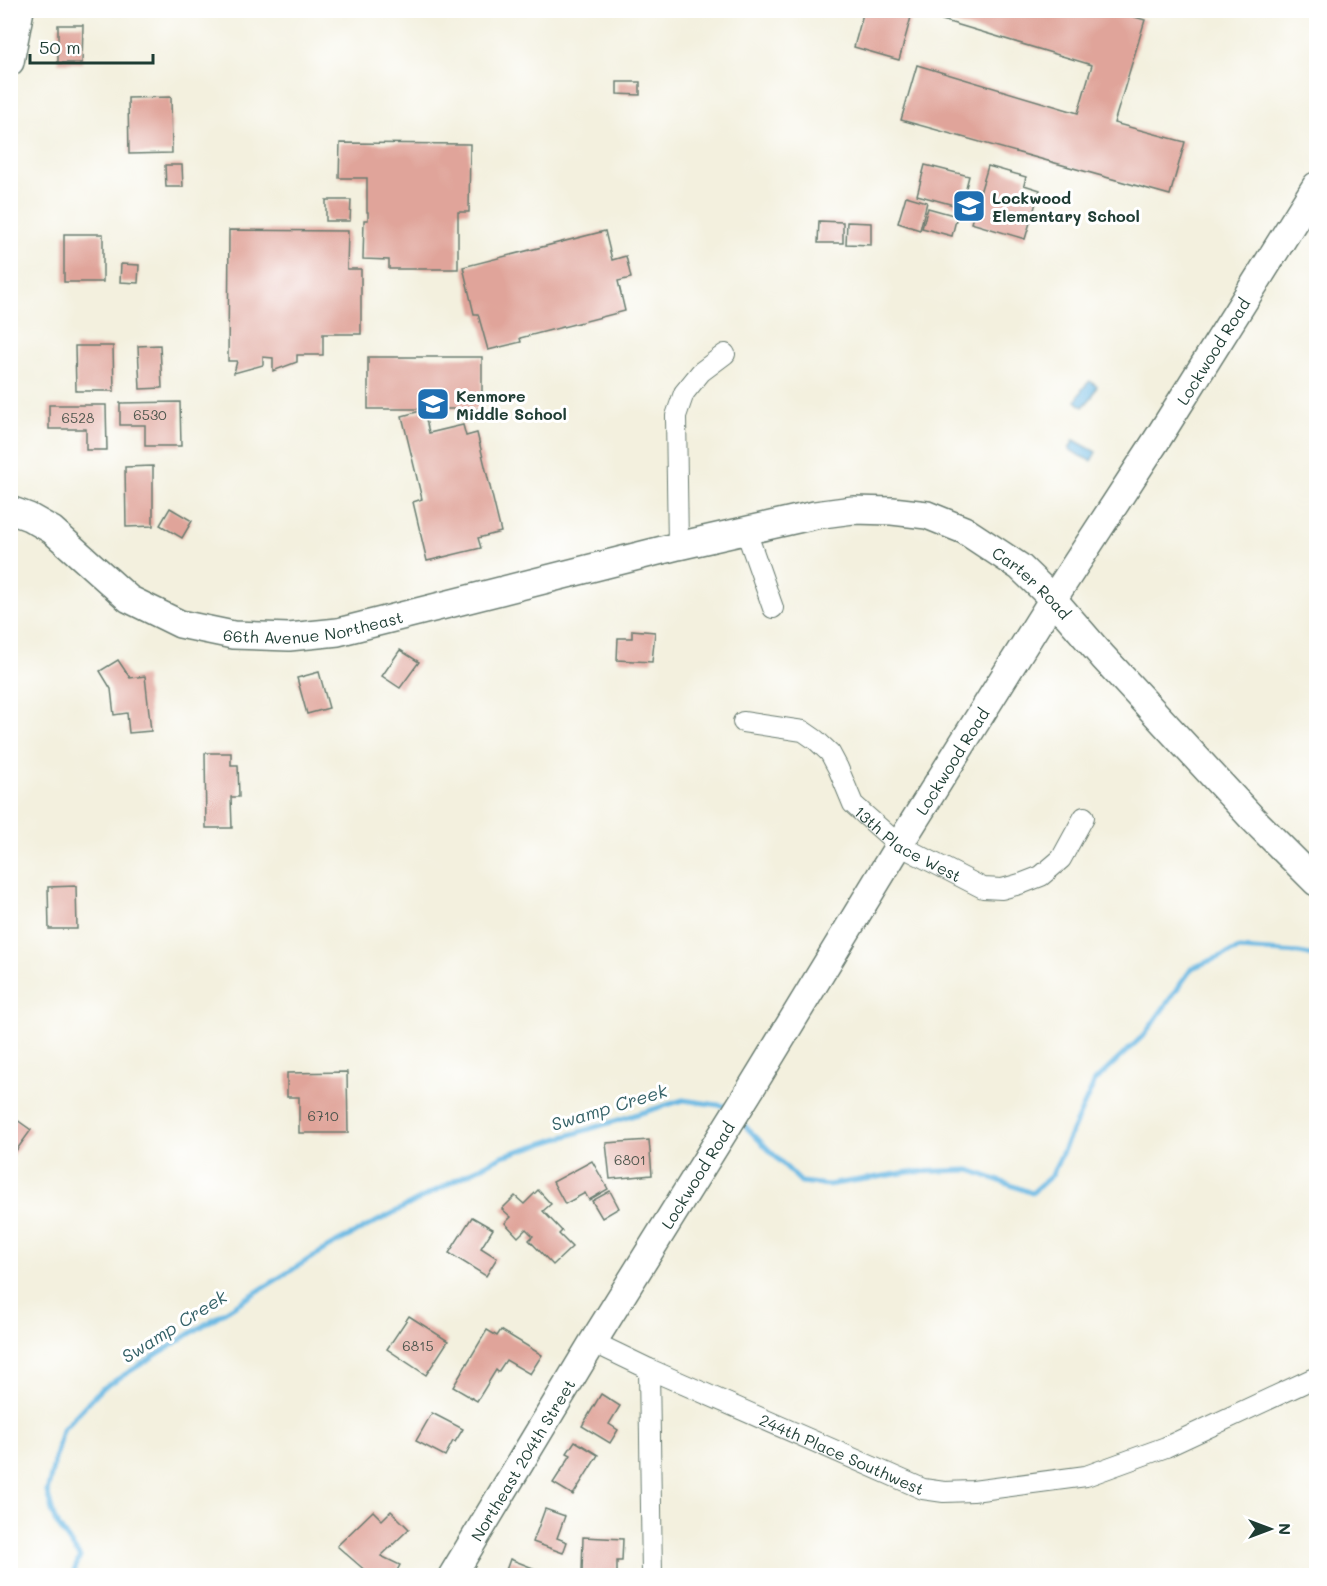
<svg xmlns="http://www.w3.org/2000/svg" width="1327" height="1586" viewBox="0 0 1327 1586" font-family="Mali,sans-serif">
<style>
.water{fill:#67b7e2;stroke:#437a8b;stroke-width:1.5}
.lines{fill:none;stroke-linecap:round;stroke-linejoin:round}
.stream{stroke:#67b7e2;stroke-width:5}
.building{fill:#e0a49a}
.street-casing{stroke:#697c70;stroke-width:22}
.secondary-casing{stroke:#697c70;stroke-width:30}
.street{stroke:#fff;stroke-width:20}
.secondary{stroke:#fff;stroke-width:27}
.labels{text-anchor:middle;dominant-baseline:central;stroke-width:6;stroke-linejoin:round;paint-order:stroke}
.number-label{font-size:14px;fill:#4f574e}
.poi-label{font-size:16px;font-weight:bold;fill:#1f3d34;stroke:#fff;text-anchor:start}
.street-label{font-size:16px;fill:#1f3d34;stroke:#fff}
.water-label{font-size:18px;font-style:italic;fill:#356268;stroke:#fff}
</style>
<rect width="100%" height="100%" fill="#fff"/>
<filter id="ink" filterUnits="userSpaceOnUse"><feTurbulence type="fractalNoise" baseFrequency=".0167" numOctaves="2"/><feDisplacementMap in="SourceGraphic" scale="12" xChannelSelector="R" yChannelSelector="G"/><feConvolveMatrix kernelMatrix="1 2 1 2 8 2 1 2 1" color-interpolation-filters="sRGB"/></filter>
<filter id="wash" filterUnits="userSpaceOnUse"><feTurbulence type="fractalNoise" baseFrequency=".008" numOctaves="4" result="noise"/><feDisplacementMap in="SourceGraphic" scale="24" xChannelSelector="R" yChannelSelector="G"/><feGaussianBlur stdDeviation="1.35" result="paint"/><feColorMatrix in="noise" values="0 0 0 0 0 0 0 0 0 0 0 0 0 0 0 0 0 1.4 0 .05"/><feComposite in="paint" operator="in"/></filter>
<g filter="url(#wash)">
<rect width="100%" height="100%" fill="#f3f0de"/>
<!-- water -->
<g class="water">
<path d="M1090,381L1097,386L1092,397L1083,407L1076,401L1083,388Z"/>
<path d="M1074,440L1096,452L1091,461L1080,456L1069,449Z"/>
</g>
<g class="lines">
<!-- stream -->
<g class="stream">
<path d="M740,1121L801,1182L828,1185L909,1172L970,1170L1032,1193L1052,1175L1095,1081L1145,1034L1192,968L1239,949L1299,953L1316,956"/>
<path d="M72,1576L80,1557L55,1521L47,1492L62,1430L100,1390L330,1246L502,1156L683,1100L725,1106L727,1109"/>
</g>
</g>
<g id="blocks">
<!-- building -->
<g class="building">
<path d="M864,10H913L899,60L854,47Z"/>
<path d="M934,10H1111L1145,20L1114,123L1185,142L1170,195L901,120L917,65L1078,113L1092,65L932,17Z"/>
<path d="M58,25H83L82,63H58Z"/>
<path d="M617,82H640V95L617,94Z"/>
<path d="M171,97L172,153L129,154L128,98Z"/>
<path d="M340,143L470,144L469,212H458V269H389V260L363,259L364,220H368V212H367V178H339Z"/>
<path d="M165,165H182L183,187H166Z"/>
<path d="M925,165L969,176L961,207L917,195Z"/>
<path d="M988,166L1026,177L1024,185L1040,190L1025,239L971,223Z"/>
<path d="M906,196L927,202L920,230L898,223Z"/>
<path d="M326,200H351L350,221H326Z"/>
<path d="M928,208L957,216L952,236L922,228Z"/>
<path d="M819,221L843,222V243H818Z"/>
<path d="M847,222L871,223V245L846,244Z"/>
<path d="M229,230L348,231L347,269H361V334H323V355H297V362L273,371V358L263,357V365L234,373L237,361H228Z"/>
<path d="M605,231L612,260L626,256L631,278L618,281L625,311L520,338L521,342L488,350L478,314H474L463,267Z"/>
<rect x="64" y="234" width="39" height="48"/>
<path d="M121,264L139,265L138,283L120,282Z"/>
<path d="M160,345L162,388L140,389L138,346Z"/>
<path d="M75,346H113L114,391H76Z"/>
<rect x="368" y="357" width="114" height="52"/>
<path d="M180,402L181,446H145V425H120V403Z"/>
<path d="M49,405H106L107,450H86V429H49Z"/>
<path d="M424,410L429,433L463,425L466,436L477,433L501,532L478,538L481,548L427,561L413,502L422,499L402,416Z"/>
<path d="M153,466V526L126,527L125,467Z"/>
<path d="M170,508L192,521L182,538L160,525Z"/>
<path d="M632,630L655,632L652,662L617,660L618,638H632Z"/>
<path d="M400,650L419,662L400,688L382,676Z"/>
<path d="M118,660L130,678L145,676L151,731L129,733L127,713L114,715L111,689L100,671Z"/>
<path d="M319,672L329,708L307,714L297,678Z"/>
<path d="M205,753H231V765H238L239,797H231L232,828H206Z"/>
<path d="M76,886L77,929H49L48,887Z"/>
<path d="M347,1072L348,1133H299V1097H287V1073Z"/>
<path d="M10,1115L31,1130L10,1159Z"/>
<path d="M649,1140L652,1175L610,1179L606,1143Z"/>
<path d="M592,1161L608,1189L589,1200L585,1193L565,1204L553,1182Z"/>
<path d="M538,1190L551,1204L543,1211L562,1231L559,1234L572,1247L553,1265L529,1240L533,1236L526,1229L518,1237L505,1223L511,1217L502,1209L515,1196L524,1204Z"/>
<path d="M610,1191L619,1208L602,1218L592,1201Z"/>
<path d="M472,1217L493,1229L481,1248L497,1258L486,1276L449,1253Z"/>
<path d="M409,1316L448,1341L426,1375L387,1349Z"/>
<path d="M487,1330L497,1336L501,1330L542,1355L530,1374L506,1360L498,1372L496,1370L477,1401L453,1387Z"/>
<path d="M601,1394L620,1406L609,1424L618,1430L610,1443L582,1426Z"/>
<path d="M432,1413L463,1429L455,1442L453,1441L445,1456L416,1441Z"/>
<path d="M575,1441L598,1455L573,1495L553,1483L571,1455L567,1453Z"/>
<path d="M545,1509L565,1516L557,1538L567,1542L563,1553L533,1542Z"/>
<path d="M373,1511L382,1520L391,1511L409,1529L381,1556L400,1565L394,1576H373L368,1573L337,1546Z"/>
<path d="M583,1537L623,1539L622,1561H617V1573L582,1572Z"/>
<path d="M510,1559L548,1574L547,1576H504Z"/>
</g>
</g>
</g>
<g filter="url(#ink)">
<use href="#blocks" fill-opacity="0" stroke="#697c70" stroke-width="1.5"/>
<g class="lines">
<defs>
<g id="street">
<path d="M746,531L773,608"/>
<path d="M678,546L676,416L684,393L701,372L725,354"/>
<path id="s1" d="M743,722L803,731L816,740L830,753L838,768L853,804L865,815L899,845L983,888L1002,889L1023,883L1041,876L1061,859L1084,817"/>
<path id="s2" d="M593,1342L649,1369L923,1489L944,1492L973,1491L1086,1476L1166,1447L1312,1379"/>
<path d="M649,1369L652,1576"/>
</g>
<g id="secondary">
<path d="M10,62L20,10"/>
<path id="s3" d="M10,510L29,517L52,530L129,599L180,624L233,635L289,637L338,632L678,546L815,515L853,510L892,511L927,515L964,530L1020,567L1053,599L1103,657L1252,818L1316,882"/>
<path id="s4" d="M452,1576L593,1342L753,1085L899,845L1053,599L1158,438L1316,186"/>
</g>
</defs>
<!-- street casing -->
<use href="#street" class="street-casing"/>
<!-- secondary casing -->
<use href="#secondary" class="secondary-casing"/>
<!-- street -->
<use href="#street" class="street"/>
<!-- secondary -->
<use href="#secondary" class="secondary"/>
</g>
</g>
<!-- icons -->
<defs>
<symbol id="school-square" viewBox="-11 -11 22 22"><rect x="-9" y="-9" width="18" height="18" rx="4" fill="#1f6fb2" stroke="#fff"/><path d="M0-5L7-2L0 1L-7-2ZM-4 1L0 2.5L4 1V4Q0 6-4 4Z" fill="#fff"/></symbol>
</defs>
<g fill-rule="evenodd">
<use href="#school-square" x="950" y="187" width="38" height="38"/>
<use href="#school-square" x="414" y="385" width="38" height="38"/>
</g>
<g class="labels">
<!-- number labels -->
<g class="number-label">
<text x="150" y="414">6530</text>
<text x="78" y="417">6528</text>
<text x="323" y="1115">6710</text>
<text x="630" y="1159">6801</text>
<text x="418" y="1345">6815</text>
</g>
<!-- poi labels -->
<g class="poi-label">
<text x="992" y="197">Lockwood<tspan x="992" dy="18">Elementary School</tspan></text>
<text x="456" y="395">Kenmore<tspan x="456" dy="18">Middle School</tspan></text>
</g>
<!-- street labels -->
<g class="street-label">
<text stroke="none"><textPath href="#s4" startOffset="1442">Lockwood Road</textPath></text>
<text stroke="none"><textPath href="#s3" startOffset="1096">Carter Road</textPath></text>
<text stroke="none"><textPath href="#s3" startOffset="342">66th Avenue Northeast</textPath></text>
<text stroke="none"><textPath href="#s4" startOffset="956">Lockwood Road</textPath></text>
<text stroke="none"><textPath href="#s1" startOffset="220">13th Place West</textPath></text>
<text stroke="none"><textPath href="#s4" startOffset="470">Lockwood Road</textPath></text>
<text stroke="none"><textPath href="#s2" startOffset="273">244th Place Southwest</textPath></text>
<text stroke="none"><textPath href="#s4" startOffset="136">Northeast 204th Street</textPath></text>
</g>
<!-- water labels -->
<g class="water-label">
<text transform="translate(609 1107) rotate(-17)">Swamp Creek</text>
<text transform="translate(174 1326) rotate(-32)">Swamp Creek</text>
</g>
</g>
<!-- margin -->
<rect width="1327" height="1586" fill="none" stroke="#fff" stroke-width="36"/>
<!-- north arrow -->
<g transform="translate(1270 1529) rotate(90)" stroke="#ffffff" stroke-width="4.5" paint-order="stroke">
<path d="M0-4.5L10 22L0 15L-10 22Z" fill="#1f3d34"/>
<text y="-9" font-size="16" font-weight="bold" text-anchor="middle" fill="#1f3d34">N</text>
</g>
<!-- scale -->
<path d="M30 54v9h123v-9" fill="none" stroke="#1f3d34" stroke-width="3"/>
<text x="39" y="54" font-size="18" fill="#1f3d34" stroke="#ffffff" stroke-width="4.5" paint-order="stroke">50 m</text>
</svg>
